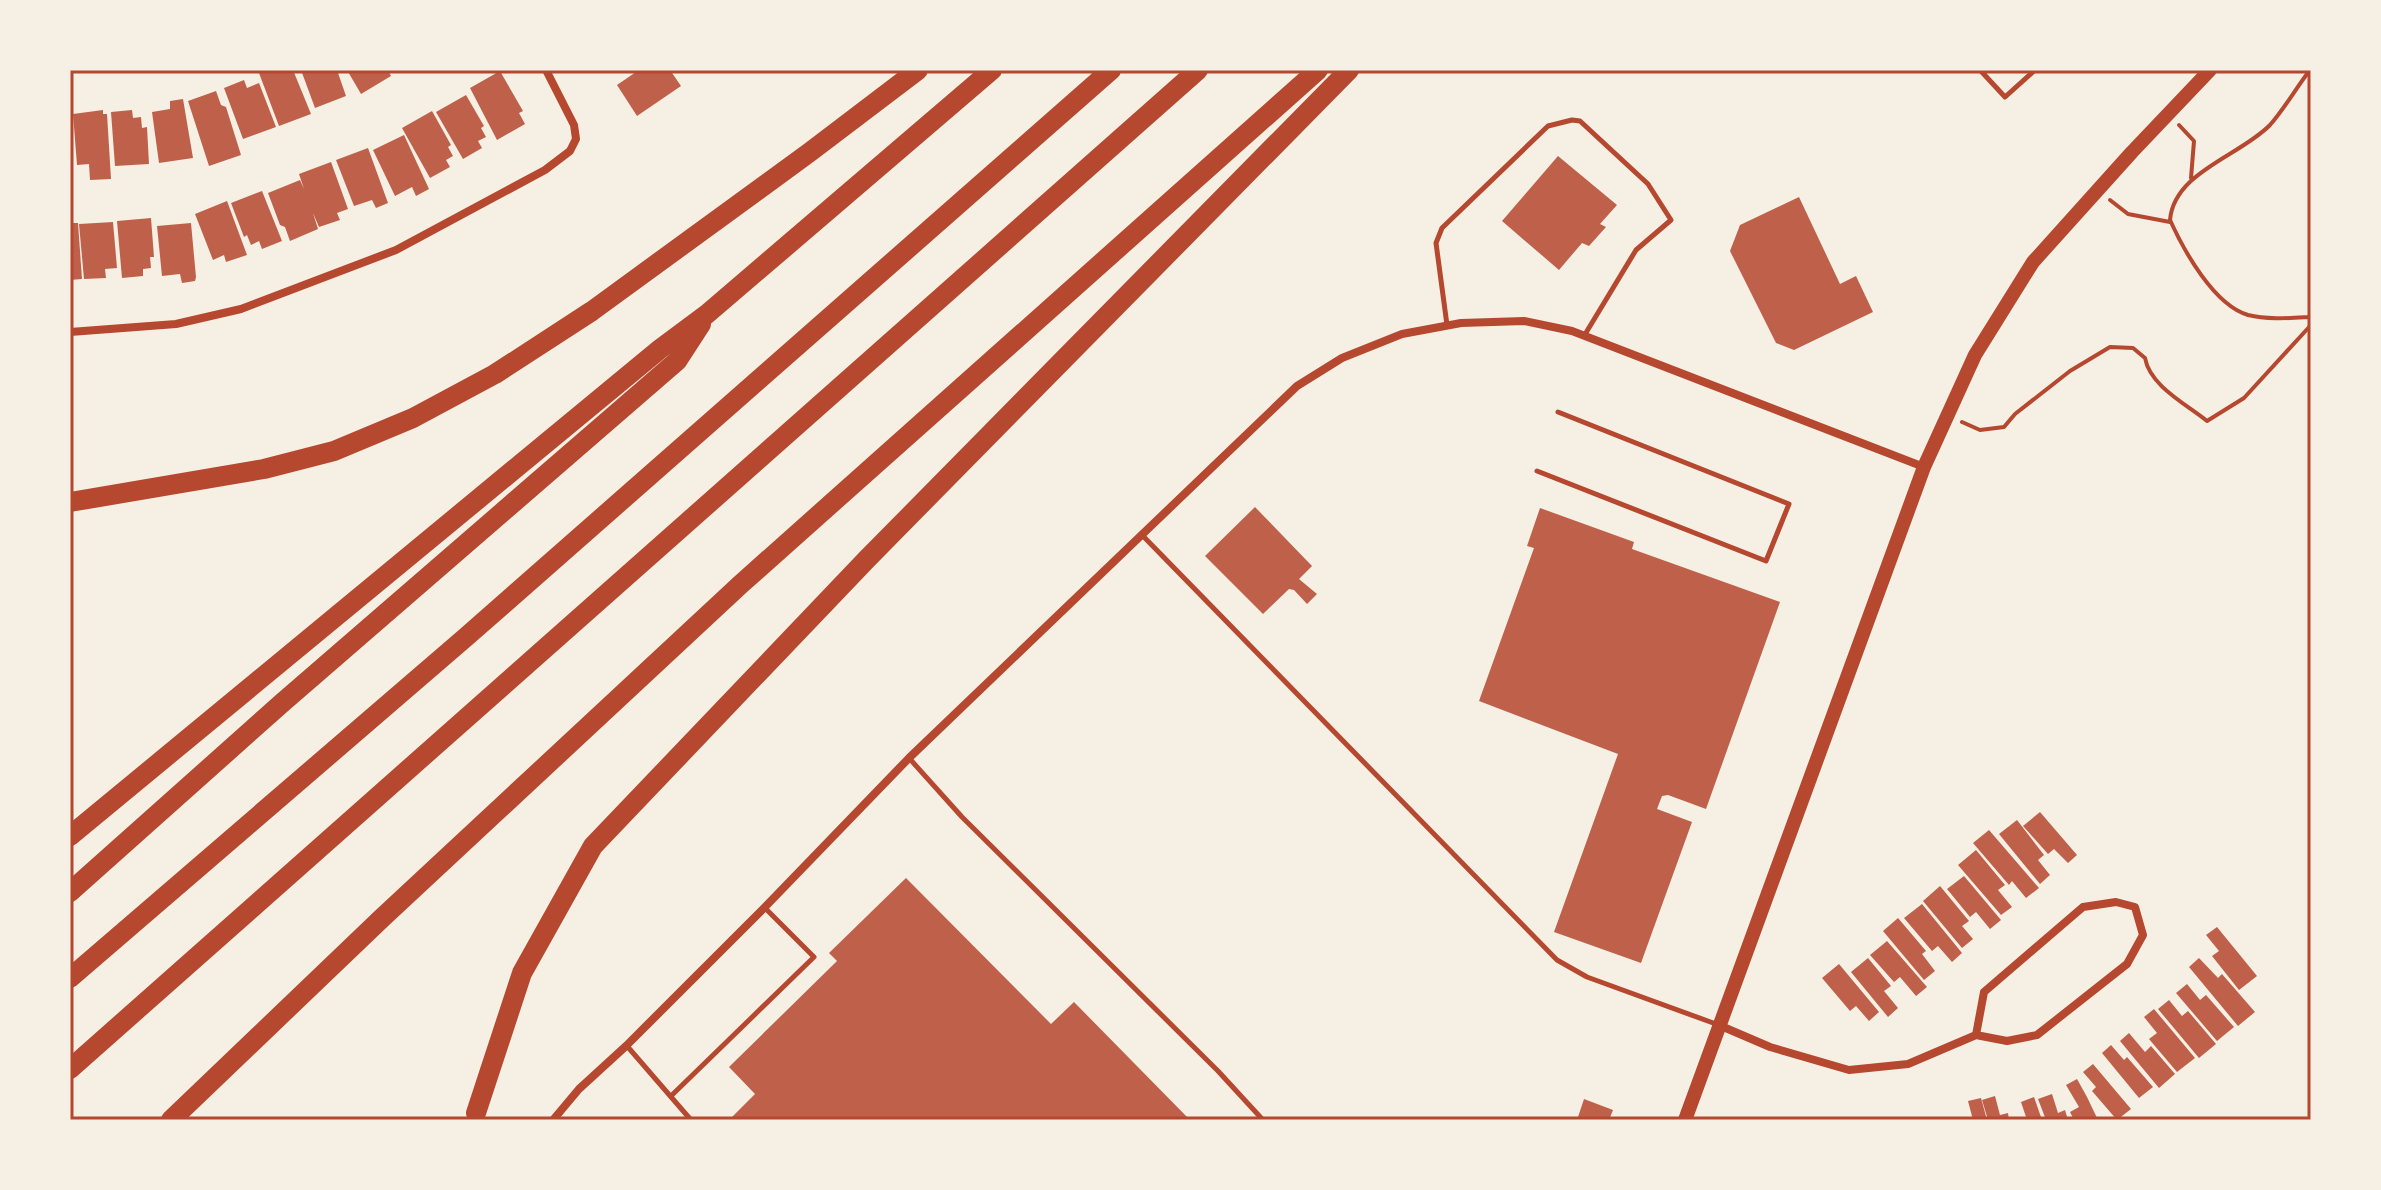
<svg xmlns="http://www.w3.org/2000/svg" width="2381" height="1190" viewBox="0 0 2381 1190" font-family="'Alegreya Sans',sans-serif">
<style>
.building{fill:#bf614a}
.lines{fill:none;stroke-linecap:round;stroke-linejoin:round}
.path{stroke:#b5482f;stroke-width:4}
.service{stroke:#b5482f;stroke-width:5}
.minor{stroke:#b5482f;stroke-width:8}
.secondary{stroke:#b5482f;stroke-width:14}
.motorway{stroke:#b5482f;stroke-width:20}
.neatline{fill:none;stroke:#b5482f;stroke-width:3}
</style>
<rect width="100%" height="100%" fill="#f6efe4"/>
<!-- building -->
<g class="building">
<path d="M265,70H293L311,114L279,126L259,73Z"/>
<path d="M301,70H337L346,96L315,108Z"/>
<path d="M347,70H388L391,76L361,94Z"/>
<path d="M639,70H670L681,86L637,116L617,85Z"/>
<path d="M500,71L523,111L519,113L525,124L497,140L470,88Z"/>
<path d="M244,80L247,88L259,83L276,127L243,139L224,88Z"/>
<path d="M216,91L221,105L226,107L241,155L209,166L188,101Z"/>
<path d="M466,95L484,126L481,128L486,137L478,141L482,148L463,159L436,112Z"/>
<path d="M183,99L193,158L159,163L152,112L170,109V101Z"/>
<path d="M103,110V114H107L111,179L90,180L89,164L77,165L73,114Z"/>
<path d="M132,110L133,118L141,117L142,128L147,127L149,164L115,166L111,112Z"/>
<path d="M432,111L451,145L448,147L453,156L446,160L450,167L430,178L402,128Z"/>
<path d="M404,135L429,189L416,196L412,187L395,196L373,150Z"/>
<path d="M368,148L388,203L376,208L372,200L354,206L336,160Z"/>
<path d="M1558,156L1617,205L1600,224L1606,227L1589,246L1582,243L1559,270L1502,221Z"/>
<path d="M331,162L348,209L337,213L340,220L319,227L313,213L318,229L290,241L285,227L280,225L268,193L300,180L304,189L299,174Z"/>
<path d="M262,191L282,241L262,249L259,241L251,245L247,235L244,237L231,203Z"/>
<path d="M1799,197L1840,284L1856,276L1873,312L1794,350L1776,343L1730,251L1740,225Z"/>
<path d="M227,201L247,255L226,262L224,255L213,260L195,214Z"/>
<path d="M151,218L154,257H150L151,268L143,269V276L122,278L117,221Z"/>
<path d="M113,222L117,268L105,269L106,278L84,279L79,224Z"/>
<path d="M70,223H78L82,279L70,280Z"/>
<path d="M191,223L196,277L195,281L182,283L180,274L162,276L157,226Z"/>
<path d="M1255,507L1312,566L1299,579L1317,594L1307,604L1294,590L1289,589L1263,614L1205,556Z"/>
<path d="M1540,508L1634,542L1632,549L1780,602L1706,809L1668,795L1662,796L1657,809L1692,822L1641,963L1554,932L1618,754L1479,701L1534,548L1527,546Z"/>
<path d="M2040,812L2077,855L2068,863L2054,849L2048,854L2023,826Z"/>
<path d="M2017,820L2044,855L2038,860L2050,875L2040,884L1999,834Z"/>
<path d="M1989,830L2039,888L2026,898L2012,881L2009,885L1973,843Z"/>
<path d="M1976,850L2005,885L1998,890L2012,907L2001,915L1958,865Z"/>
<path d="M1964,876L2001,920L1990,929L1976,912L1970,917L1947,889Z"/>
<path d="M906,878L1051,1024L1074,1002L1190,1120H729L755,1094L729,1067L837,961L829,953Z"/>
<path d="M1940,886L1969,921L1962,926L1973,939L1962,948L1923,901Z"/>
<path d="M1922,904L1962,953L1952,962L1938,946L1932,951L1904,918Z"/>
<path d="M1898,918L1926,951L1922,954L1935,971L1924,980L1883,931Z"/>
<path d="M2217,927L2257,976L2239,990L2212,956L2219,951L2206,935Z"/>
<path d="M1887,941L1927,987L1916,996L1900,977L1894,982L1870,955Z"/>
<path d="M1868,958L1891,986L1884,991L1898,1008L1888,1017L1851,972Z"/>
<path d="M2199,958L2218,978L2222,974L2255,1012L2238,1026L2189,967Z"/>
<path d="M1839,964L1879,1012L1869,1021L1856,1006L1850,1011L1822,978Z"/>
<path d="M2187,984L2200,1000L2206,995L2234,1027L2217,1041L2176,993Z"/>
<path d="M2169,1000L2182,1016L2188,1011L2216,1044L2199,1058L2158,1009Z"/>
<path d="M2154,1009L2195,1058L2177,1072L2149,1039L2157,1033L2144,1017Z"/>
<path d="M2129,1033L2145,1052L2151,1046L2175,1074L2159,1088L2120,1041Z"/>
<path d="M2111,1045L2124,1060L2127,1057L2153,1087L2139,1098L2102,1053Z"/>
<path d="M2093,1064L2131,1109L2117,1120L2092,1091L2096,1087L2083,1072Z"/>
<path d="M2077,1079L2087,1097L2098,1120H2074L2070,1112L2079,1107L2066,1085Z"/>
<path d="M2052,1094L2058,1113L2065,1110L2068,1120H2046L2038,1099Z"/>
<path d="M1995,1096L2000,1115L2008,1113L2009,1120H1988L1982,1100Z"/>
<path d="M2034,1097L2042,1120H2027L2021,1102Z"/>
<path d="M1981,1098L1987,1120H1973L1968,1101Z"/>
<path d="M1584,1099L1613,1110L1609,1120H1577Z"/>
</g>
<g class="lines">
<!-- path -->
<g class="path">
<path d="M2310,70C2296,88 2285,108 2270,125C2240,156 2174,172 2170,220C2184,251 2214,305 2248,315C2268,320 2291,318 2311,317"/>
<path d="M2179,125L2194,141L2191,178"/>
<path d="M2110,200L2128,214L2170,222"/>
<path d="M1962,422L1980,430L2004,427L2015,414L2070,371L2110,347L2133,348L2145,358C2150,386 2186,404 2207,421L2244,398L2311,325"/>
</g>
<!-- service -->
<g class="service">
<path d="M1980,70L2005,97L2035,70"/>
<path d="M1447,325L1436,243L1442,228L1548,126L1572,120L1580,121L1648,184L1671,220L1636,250L1584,336"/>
<path d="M1537,471L1766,561L1789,504L1558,412"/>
<path d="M1142,535L1557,960L1587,977L1716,1024"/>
<path d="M909,758L962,817L1218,1071L1263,1120"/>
<path d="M627,1046L691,1120"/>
<path d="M671,1096L814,957L765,908"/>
</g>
<!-- minor -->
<g class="minor">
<path d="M70,332L176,324L241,309L396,250L545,170L570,151L576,139L574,125L546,70"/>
<path d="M1721,1026L1770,1047L1849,1070L1908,1064L1976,1035L1984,992L2083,907L2116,902L2135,907L2143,935L2127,964L2037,1035L2007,1041L1976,1035"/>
<path d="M553,1120L579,1089L626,1046L765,907L909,758L1297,386L1342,358L1402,334L1461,323L1524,321L1572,331L1924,467"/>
</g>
<!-- secondary -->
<path class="secondary" d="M1685,1120L1924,467L1975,355L2033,262L2132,152L2210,70"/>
<!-- motorway -->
<g class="motorway">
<path d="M70,502L264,469L334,451L413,418L495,374L592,311L810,152L918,70"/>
<path d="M70,836L660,349L707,314L992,70"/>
<path d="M70,892L282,703L677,361L701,324"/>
<path d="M70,978L466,637L1111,70"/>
<path d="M70,1069L1198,70"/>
<path d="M476,1113L522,973L593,846L867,559L1349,70"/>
<path d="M171,1120L382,918L741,584L1318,70"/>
</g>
</g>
<!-- border -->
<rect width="2381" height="1190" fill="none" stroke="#f6efe4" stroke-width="144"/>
<rect x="72" y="72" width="2237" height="1046" class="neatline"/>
</svg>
